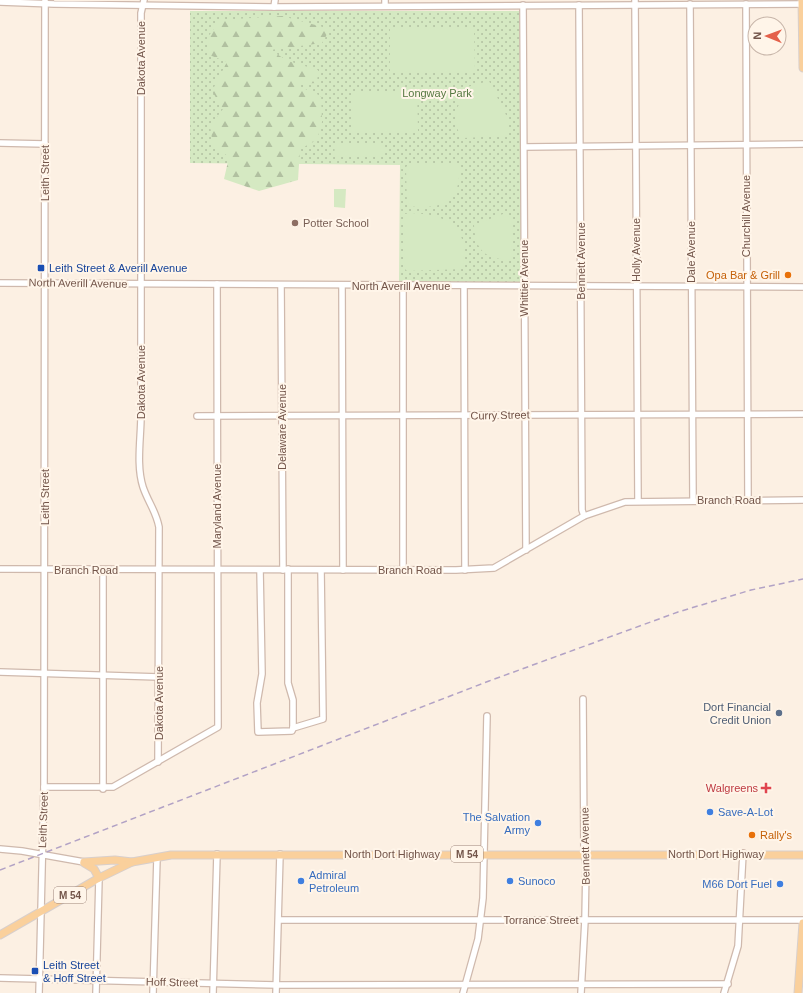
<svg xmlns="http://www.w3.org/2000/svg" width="803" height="993" viewBox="0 0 803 993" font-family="Helvetica,sans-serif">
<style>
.grass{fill:url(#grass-dots)}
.forest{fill:url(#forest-firs)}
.pitch{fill:#d5e9c2}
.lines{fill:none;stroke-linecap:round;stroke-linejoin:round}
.minor-casing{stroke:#cfb9ad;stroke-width:8}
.major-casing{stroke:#d8cfcc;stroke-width:9}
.minor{stroke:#fff;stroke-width:5.5}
.major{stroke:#fad09c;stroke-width:7}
.rail{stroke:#b2a2c5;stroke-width:1.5;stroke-dasharray:6 4;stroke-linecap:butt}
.education-dot{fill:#8d6e63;stroke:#fff5e9;stroke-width:1.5}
.transit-dot{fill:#1a4fb4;stroke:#fff5e9;stroke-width:1.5}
.food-dot{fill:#e8710a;stroke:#fff5e9;stroke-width:1.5}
.service-dot{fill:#5c6f8a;stroke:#fff5e9;stroke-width:1.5}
.health-dot{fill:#e0444e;stroke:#fff5e9;stroke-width:1.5}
.shop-dot{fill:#3f7fe0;stroke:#fff5e9;stroke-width:1.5}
.labels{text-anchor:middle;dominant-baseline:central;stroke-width:4;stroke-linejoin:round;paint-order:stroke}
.shield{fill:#fff5e9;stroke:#9d857a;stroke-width:1}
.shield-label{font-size:10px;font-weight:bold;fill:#73554a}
.street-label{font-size:11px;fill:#73554a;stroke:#fff5e9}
.park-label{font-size:11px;fill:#567942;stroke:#fff5e9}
.education-label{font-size:11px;fill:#785e54;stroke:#fff5e9;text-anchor:start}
.transit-label{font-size:11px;fill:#164399;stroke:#fff5e9;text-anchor:start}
.food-label{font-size:11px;fill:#c56008;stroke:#fff5e9;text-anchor:end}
.service-label{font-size:11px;fill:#4e5e75;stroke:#fff5e9;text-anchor:end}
.health-label{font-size:11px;fill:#be3a42;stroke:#fff5e9;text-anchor:end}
.shop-label{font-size:11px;fill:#366cbe;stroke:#fff5e9;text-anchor:start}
</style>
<defs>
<pattern id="grass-dots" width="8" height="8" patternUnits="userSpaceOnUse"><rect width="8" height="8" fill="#d5e9c2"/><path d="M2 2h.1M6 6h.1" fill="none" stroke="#b1c0a0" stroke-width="1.8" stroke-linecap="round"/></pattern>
<pattern id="forest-firs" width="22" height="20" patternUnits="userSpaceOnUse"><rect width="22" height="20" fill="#d5e9c2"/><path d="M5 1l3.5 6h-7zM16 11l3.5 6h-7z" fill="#b1c0a0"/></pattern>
</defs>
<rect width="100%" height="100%" fill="#fcf0e3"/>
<!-- grass -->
<path class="grass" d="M190,11H520L521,282H399L400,165L190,163Z"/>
<!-- forest -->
<path class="forest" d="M282,16L330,29L322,43L270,50L288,61L318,70L317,83L294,84L321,96L322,122L317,140L300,149L298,180L259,191L224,179L229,157L213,145L210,126L223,109L212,91L227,62L207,54L208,37L220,20Z"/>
<!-- pitch -->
<g class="pitch">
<path d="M390,28H474L475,72L390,73Z"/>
<path d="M489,81L509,121L508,130L502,136L463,138C449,121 458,105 467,87Z"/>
<path d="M351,91H417L418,131H351Z"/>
<path d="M335,144H385V157L334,156Z"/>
<path d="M410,163H459C462,203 443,210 407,206L406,167Z"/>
<path d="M334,189H346L345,208L334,207Z"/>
<path d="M411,213C432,214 454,217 463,241C466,248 463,261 463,269L407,271L404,268L405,214Z"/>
<path d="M503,214L512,218L513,225L511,260C485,259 475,251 474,225Z"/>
</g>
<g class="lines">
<defs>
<g id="minor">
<path d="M144,0L141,13V415C141,438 136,465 143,487C148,502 156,511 159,527L158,762"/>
<path d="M385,0V6"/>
<path d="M635,0L638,500"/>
<path d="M0,2L54,4L274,7L803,4"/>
<path d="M690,4L693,500"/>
<path d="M746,4L748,500"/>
<path d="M523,5L526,550"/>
<path d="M579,5L582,510L584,516"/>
<path d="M274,7L275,0"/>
<path d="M0,143L45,144"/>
<path d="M524,147L803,144"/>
<path d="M0,283L803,287"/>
<path d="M281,285L283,570"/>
<path d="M342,285L343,570"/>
<path d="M403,286V570"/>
<path d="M464,286L465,570"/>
<path d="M197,416L803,414"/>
<path d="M0,569L456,570L494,568L584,516L625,502L803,500"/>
<path d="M103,570V789"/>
<path d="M260,570L262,674L257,703L258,732L292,731L293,728V700L288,683V569"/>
<path d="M0,672L159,677"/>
<path d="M293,728L323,719L321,570"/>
<path d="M44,787H113L218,727L217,284"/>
<path d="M0,849L22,851L84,862"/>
<path d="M279,920H803"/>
<path d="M0,978L277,985L728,984"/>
<path d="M39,993L44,787L45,0"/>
<path d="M96,993L99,878"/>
<path d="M153,993L157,858"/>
<path d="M213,993L217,854"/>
<path d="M276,993L280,854"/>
<path d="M463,993L478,939L483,898L487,716"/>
<path d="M581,993L585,920L586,866L584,853L583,699"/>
<path d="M724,993L738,946L743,853"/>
</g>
<g id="major">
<path d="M802,0L803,68"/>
<path d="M84,862L115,860L132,862"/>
<path d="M84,863L94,869L99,878"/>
<path d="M0,935L99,878L132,862L171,855H803"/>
<path d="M798,993L803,923"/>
</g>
</defs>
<!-- minor casing -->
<use href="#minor" class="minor-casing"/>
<!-- major casing -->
<use href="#major" class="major-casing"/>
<!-- minor -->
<use href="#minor" class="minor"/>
<!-- major -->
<use href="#major" class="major"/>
<!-- rail -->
<path class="rail" d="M0,870L489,681L678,612L751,590L803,579"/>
</g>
<!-- markers -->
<circle class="education-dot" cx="295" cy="223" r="4"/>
<g class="transit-dot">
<rect x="37" y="264" width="8" height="8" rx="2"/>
<rect x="31" y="967" width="8" height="8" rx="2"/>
</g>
<g class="food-dot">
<circle cx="788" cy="275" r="4"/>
<circle cx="752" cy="835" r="4"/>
</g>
<circle class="service-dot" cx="779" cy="713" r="4"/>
<path class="health-dot" d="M764 782h4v4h4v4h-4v4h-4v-4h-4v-4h4z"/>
<g class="shop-dot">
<circle cx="710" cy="812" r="4"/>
<circle cx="538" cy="823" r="4"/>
<circle cx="301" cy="881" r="4"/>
<circle cx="510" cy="881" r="4"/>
<circle cx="780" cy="884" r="4"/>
</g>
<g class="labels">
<!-- shield labels -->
<g class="shield">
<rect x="451" y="846" width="32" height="16" rx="3"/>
<rect x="54" y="887" width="32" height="16" rx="3"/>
</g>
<g class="shield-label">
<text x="467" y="854">M 54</text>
<text x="70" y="895">M 54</text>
</g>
<!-- street labels -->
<g class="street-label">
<text transform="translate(141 58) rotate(-90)">Dakota Avenue</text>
<text transform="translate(45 173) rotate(-90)">Leith Street</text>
<text transform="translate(746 216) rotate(-90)">Churchill Avenue</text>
<text transform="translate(636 250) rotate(-90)">Holly Avenue</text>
<text transform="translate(691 252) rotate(-90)">Dale Avenue</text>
<text transform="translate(581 261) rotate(-90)">Bennett Avenue</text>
<text transform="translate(524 278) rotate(-90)">Whittier Avenue</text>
<text transform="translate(78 283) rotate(1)">North Averill Avenue</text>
<text x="401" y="286">North Averill Avenue</text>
<text transform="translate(141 382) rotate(-90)">Dakota Avenue</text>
<text transform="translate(500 415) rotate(-1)">Curry Street</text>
<text transform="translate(282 427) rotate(-90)">Delaware Avenue</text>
<text transform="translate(45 497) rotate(-90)">Leith Street</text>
<text x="729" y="500">Branch Road</text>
<text transform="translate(217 506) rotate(-90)">Maryland Avenue</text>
<text x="86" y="570">Branch Road</text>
<text x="410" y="570">Branch Road</text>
<text transform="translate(159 703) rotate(-90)">Dakota Avenue</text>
<text transform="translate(43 820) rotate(-88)">Leith Street</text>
<text transform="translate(585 846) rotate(-91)">Bennett Avenue</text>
<text x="392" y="854">North Dort Highway</text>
<text x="716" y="854">North Dort Highway</text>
<text x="541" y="920">Torrance Street</text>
<text transform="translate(172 982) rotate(1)">Hoff Street</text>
</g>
<!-- park labels -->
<g class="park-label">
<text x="437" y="93">Longway Park</text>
</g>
<!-- education labels -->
<g class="education-label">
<text x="303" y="223">Potter School</text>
</g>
<!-- transit labels -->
<g class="transit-label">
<text x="49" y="268">Leith Street &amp; Averill Avenue</text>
<text x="43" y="965">Leith Street<tspan x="43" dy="13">&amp; Hoff Street</tspan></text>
</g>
<!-- food labels -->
<g class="food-label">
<text x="780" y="275">Opa Bar &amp; Grill</text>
<text x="760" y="835" text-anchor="start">Rally's</text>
</g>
<!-- service labels -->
<g class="service-label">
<text x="771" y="707">Dort Financial<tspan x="771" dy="13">Credit Union</tspan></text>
</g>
<!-- health labels -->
<g class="health-label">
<text x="758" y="788">Walgreens</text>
</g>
<!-- shop labels -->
<g class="shop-label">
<text x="718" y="812">Save-A-Lot</text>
<text x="530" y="817" text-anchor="end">The Salvation<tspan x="530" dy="13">Army</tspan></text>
<text x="309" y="875">Admiral<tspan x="309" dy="13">Petroleum</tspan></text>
<text x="518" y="881">Sunoco</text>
<text x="772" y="884" text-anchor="end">M66 Dort Fuel</text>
</g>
</g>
<!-- north arrow -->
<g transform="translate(767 36) rotate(271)"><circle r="19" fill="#fff5e9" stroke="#c7b5a9"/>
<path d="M0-3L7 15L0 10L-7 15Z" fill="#e4604a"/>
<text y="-6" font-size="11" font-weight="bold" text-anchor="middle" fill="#73554a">N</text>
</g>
</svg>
